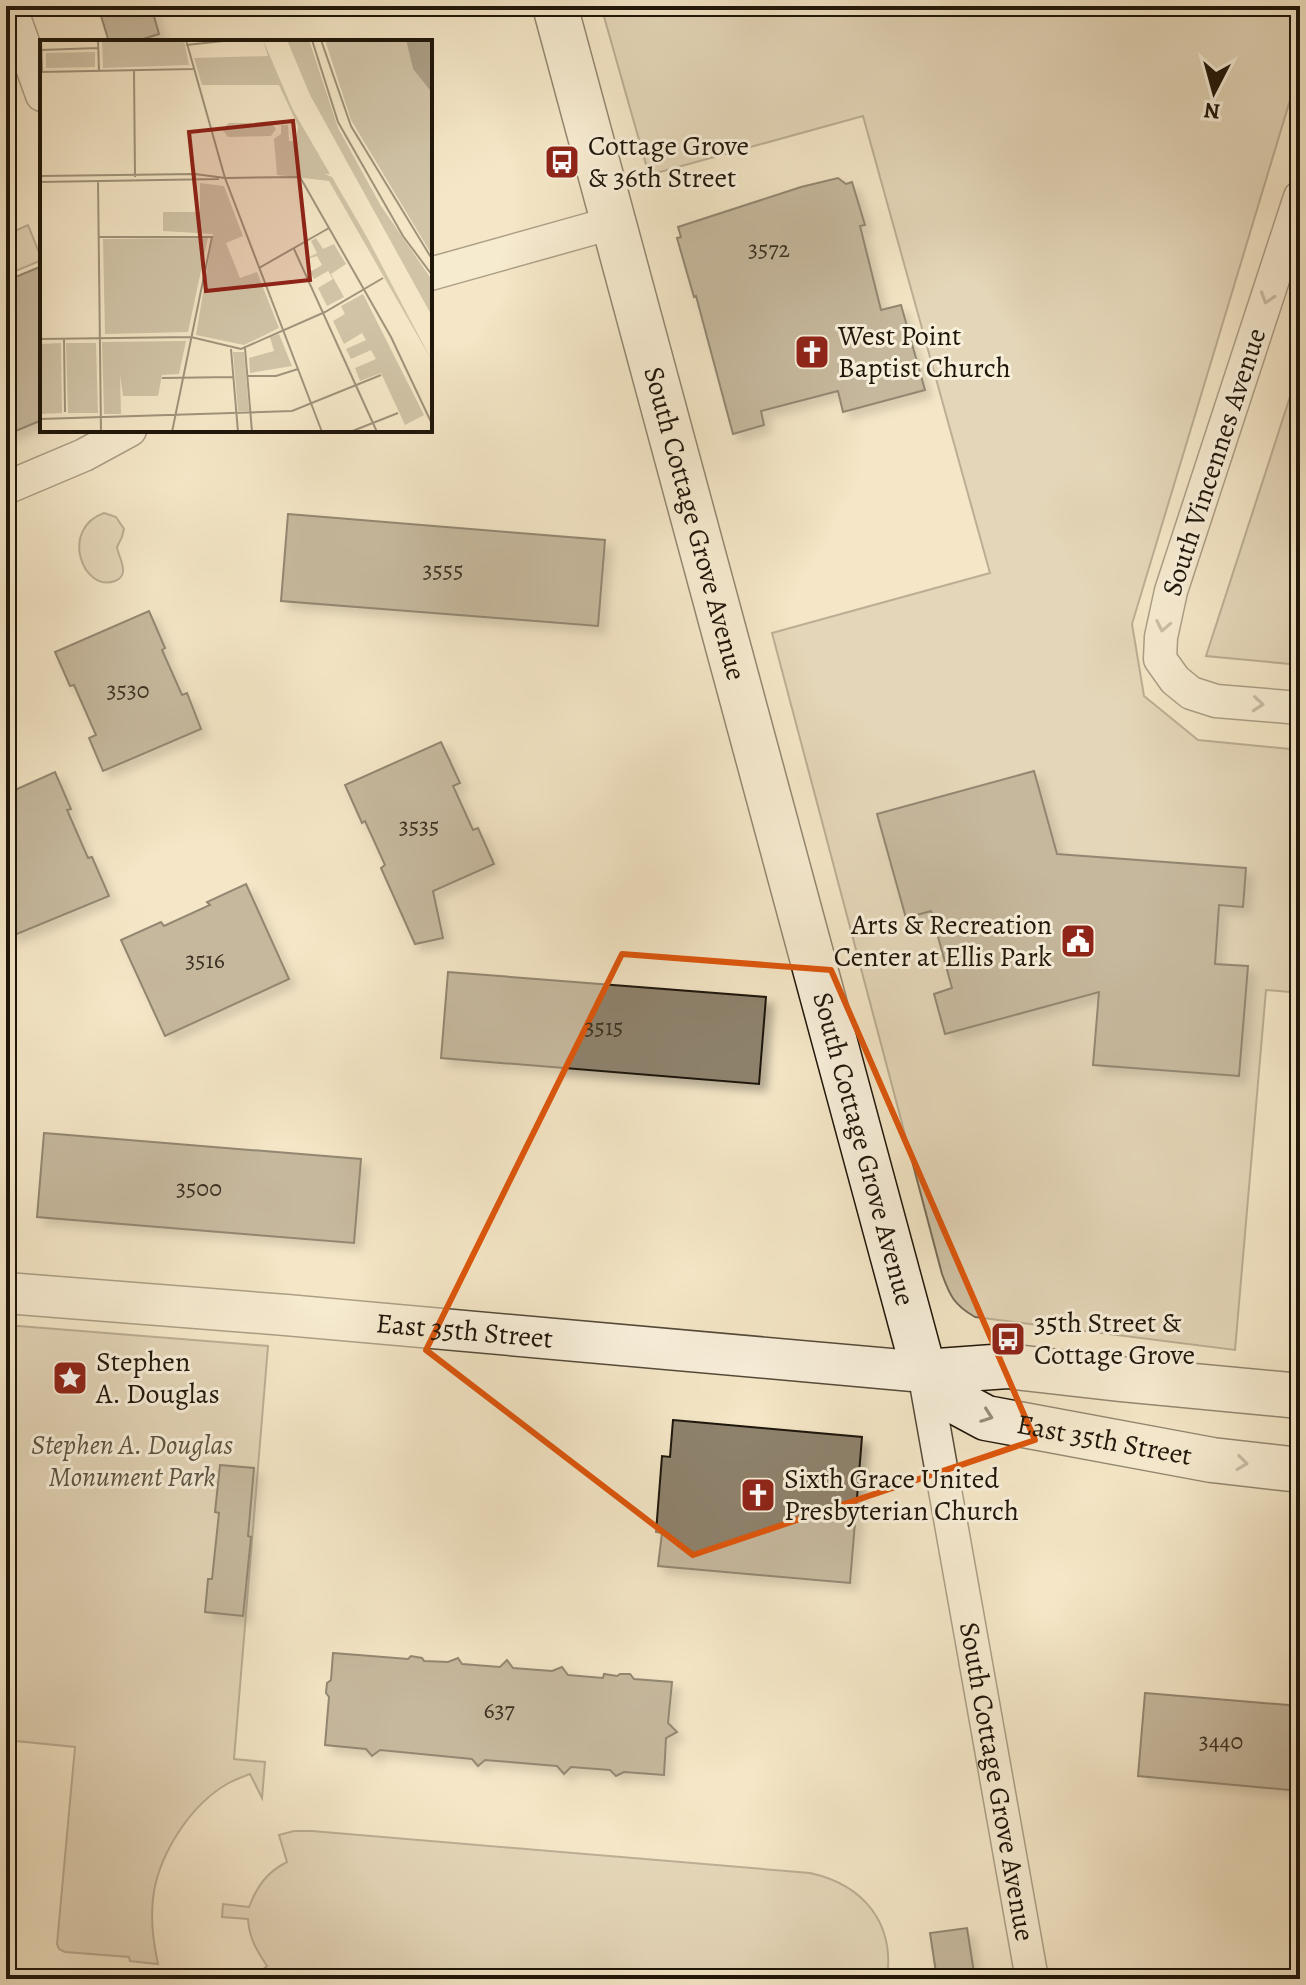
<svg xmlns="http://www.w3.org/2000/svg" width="1306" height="1985" viewBox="0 0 1306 1985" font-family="Alegreya,serif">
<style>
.green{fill:#d0c3a6;stroke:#786c58;stroke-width:2}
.building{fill:#8e826c;stroke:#1f160a;stroke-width:2;filter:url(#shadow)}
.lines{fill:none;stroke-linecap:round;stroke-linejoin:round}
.minor-casing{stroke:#544a39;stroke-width:35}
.tertiary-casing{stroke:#544a39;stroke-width:43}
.secondary-casing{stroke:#1f160a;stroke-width:47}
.minor{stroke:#f8efda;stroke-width:32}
.tertiary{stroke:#f8efda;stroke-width:40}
.secondary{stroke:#f8efda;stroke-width:44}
.oneway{stroke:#968d7c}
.marked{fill:none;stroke:#de560c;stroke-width:6;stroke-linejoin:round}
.labels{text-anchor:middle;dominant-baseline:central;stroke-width:6;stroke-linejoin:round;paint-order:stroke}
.number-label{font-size:24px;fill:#3b3122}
.poi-label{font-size:28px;fill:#1f160a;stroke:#f8efda;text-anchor:start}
.street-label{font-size:28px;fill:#1f160a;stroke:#f8efda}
.park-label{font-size:28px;font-style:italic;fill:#5d5341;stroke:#f8efda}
.inset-road{fill:none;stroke:#9f937b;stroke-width:2}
.view{fill:#8f2418;fill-opacity:0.15;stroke:#8f2418;stroke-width:4}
.inset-edge{fill:none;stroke:#1f160a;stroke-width:4}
</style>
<defs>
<filter id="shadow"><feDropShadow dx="7" dy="7" stdDeviation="4" flood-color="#0004"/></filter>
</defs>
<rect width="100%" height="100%" fill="#f4e6c6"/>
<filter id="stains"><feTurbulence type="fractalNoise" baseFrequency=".0025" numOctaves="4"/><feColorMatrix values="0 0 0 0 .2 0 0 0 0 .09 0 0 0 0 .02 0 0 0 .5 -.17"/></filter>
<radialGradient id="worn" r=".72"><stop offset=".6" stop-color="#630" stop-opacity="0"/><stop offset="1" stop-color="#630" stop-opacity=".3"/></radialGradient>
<!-- green -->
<g class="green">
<path d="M601,6H1300V67L1132,624L1144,696L1198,740L1300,750V993L1266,990L1235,1350L975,1317C954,1305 950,1296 942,1274L772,633L990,573L863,116L649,175Z"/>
<path d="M28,225L42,260L6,275V235Z"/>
<path d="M1300,366V665L1206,656Z"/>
<path d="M104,513L116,517L124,529L122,537L117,547C118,555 124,563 123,572C122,577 120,579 115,581C83,593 59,529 104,513Z"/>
<path d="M6,1325L268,1346L234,1759L265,1762L262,1798L250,1774C242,1777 234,1780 227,1784C208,1795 194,1810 182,1827C151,1872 146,1910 158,1964L130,1961L129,1957L65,1952L59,1949L57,1944L75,1747L6,1740Z"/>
<path d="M294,1831H312L810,1873C864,1885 895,1923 887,1979H253L267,1966C257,1951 249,1938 248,1919L222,1917L223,1904L249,1907C257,1886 267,1872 287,1862L279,1835Z"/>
</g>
<!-- building -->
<g class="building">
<path d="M98,6H151L159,34L133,42H109Z"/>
<path d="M838,178L846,184L852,182L865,225L860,226L881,310L901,305L925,390L843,412L838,391L761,411L764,425L733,434L696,296L694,297L677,238L681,237L678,227L801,187Z"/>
<path d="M42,266V420L6,435V281Z"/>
<path d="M288,514L605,540L598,626L281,601Z"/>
<path d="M149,611L165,648L162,650L182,695L187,693L201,729L103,771L89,738L96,735L74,685L70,686L55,652Z"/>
<path d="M441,742L460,783L453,786L473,830L478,828L494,864L433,891L443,938L415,944L381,868L385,865L365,821L362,823L345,785Z"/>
<path d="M1034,771L1057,854L1246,868L1243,907L1219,905L1215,964L1248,966L1239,1076L1093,1065L1099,992L945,1034L934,994L952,988L931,911L906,918L877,814Z"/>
<path d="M55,772L71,809L67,810L88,858L92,857L109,896L12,936L6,922V794Z"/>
<path d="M246,884L289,979L165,1036L121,940L161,922L164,926L210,905L207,902Z"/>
<path d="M448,972L766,997L759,1084L441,1058Z"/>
<path d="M44,1133L361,1159L354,1243L37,1217Z"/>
<path d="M673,1420L862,1437L850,1583L658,1566L662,1533L656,1532L662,1456L670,1457Z"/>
<path d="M220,1465L254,1468L248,1536L251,1537L243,1616L205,1612L208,1579H212L219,1513L215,1512Z"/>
<path d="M333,1653L408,1659L411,1656L422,1658L424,1661L448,1662L458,1658L462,1664L500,1667L507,1660L513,1668L552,1671L562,1667L568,1675L603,1678L604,1674L617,1676L620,1674H630L634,1679L672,1682L668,1723L677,1732L666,1738L664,1775L624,1772L616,1776L610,1770L571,1767L564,1774L557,1766L485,1760L478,1766L472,1759L380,1750L372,1756L366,1749L325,1745L329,1697L326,1693L327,1683L331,1680Z"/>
<path d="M1145,1693L1300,1706V1791L1138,1776Z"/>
<path d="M967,1928L975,1979H937L930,1933Z"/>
</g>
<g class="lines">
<defs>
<g id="minor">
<path d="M10,6L42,95"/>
<path d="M1300,197L1171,591L1161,637L1160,659L1175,680L1191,693L1216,701L1300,708"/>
<path d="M430,274L612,223"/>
<path d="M6,488L84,455L130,430"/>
<path id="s1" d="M924,1372L1032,1979"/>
</g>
<g id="tertiary">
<path id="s2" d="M6,1293L286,1315L924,1372"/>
</g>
<g id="secondary">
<path id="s3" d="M555,6L924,1372"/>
<path id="s4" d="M924,1372L960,1404L986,1418L1212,1460L1300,1470"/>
<path d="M924,1372L1007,1366L1120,1379L1300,1396"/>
</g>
</defs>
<!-- minor casing -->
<use href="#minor" class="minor-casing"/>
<!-- tertiary casing -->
<use href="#tertiary" class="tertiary-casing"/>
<!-- secondary casing -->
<use href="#secondary" class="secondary-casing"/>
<!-- minor -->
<use href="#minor" class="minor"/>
<!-- tertiary -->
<use href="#tertiary" class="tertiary"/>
<!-- secondary -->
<use href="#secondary" class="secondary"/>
</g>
<!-- one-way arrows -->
<defs><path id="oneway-chevron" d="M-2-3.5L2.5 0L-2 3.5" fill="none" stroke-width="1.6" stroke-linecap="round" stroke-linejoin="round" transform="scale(2)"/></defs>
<g class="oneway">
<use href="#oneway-chevron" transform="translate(1267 298) rotate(108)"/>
<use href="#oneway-chevron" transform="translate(1163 626) rotate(101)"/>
<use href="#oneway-chevron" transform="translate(1258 704) rotate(5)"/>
<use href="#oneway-chevron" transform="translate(987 1416) rotate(20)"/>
<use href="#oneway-chevron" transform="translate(1242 1463) rotate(7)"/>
</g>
<!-- marked area -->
<path d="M0 0H1306V1985H0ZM622,954L831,970L1035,1440L693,1555L426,1350Z" fill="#f4e6c6" fill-opacity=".55" fill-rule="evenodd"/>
<path class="marked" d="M622,954L831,970L1035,1440L693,1555L426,1350Z"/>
<!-- icons -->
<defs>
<symbol id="bus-square" viewBox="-11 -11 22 22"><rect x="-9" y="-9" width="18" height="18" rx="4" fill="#8f2418" stroke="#f8efda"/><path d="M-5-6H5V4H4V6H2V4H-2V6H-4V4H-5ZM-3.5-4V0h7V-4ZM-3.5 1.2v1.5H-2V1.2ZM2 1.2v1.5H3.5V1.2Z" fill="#fff"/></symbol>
<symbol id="church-square" viewBox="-11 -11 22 22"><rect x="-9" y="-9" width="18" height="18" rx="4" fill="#8f2418" stroke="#f8efda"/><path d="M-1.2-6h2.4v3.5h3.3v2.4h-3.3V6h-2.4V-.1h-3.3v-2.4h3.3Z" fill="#fff"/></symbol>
<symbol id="civic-square" viewBox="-11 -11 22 22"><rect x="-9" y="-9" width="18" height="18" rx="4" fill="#8f2418" stroke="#f8efda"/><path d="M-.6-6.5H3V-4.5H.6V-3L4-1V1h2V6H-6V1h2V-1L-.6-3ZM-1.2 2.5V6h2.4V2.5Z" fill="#fff"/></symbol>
<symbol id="sight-square" viewBox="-11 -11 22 22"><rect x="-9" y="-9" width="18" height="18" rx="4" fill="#8f2418" stroke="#f8efda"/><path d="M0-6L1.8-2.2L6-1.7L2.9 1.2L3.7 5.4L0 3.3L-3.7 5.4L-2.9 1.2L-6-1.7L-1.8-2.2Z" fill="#fff"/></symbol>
</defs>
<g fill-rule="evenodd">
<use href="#bus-square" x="542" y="142" width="40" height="40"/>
<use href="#church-square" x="792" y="332" width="40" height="40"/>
<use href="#civic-square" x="1058" y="921" width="40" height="40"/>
<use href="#bus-square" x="988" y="1319" width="40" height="40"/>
<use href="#sight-square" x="50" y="1358" width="40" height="40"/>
<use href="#church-square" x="738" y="1475" width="40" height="40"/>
</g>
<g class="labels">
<!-- number labels -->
<g class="number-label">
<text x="769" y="249">3572</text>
<text x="443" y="570">3555</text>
<text x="128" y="690">3530</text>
<text x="419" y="826">3535</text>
<text x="205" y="960">3516</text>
<text x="604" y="1027">3515</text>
<text x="199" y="1188">3500</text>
<text x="499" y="1710">637</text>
<text x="1221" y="1741">3440</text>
</g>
<!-- poi labels -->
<g class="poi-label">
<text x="588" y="146">Cottage Grove<tspan x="588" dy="32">&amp; 36th Street</tspan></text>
<text x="838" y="336">West Point<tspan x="838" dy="32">Baptist Church</tspan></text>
<text x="1052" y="925" text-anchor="end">Arts &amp; Recreation<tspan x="1052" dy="32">Center at Ellis Park</tspan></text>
<text x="1034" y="1323">35th Street &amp;<tspan x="1034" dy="32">Cottage Grove</tspan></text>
<text x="96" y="1362">Stephen<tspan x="96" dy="32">A. Douglas</tspan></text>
<text x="784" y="1479">Sixth Grace United<tspan x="784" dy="32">Presbyterian Church</tspan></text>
</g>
<!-- street labels -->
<g class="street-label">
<text transform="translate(1214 462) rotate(-72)">South Vincennes Avenue</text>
<text stroke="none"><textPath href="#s3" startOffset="536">South Cottage Grove Avenue</textPath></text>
<text stroke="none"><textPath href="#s3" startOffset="1184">South Cottage Grove Avenue</textPath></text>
<text stroke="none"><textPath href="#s2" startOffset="460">East 35th Street</textPath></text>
<text stroke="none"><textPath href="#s4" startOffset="198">East 35th Street</textPath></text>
<text stroke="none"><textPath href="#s1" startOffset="416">South Cottage Grove Avenue</textPath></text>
</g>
<!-- park labels -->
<g class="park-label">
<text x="132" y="1445">Stephen A. Douglas<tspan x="132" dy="32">Monument Park</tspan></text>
</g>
</g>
<!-- overview -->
<g transform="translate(40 40)">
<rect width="392" height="392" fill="#f4e6c6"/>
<path d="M62,0H144L149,25L63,28ZM223,0L253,70L290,134H285L292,137L328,199L392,321L289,141L237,135L234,99L241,94V85H248L249,101H256L258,86L239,45H162L154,18L228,16ZM247,0H269L298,88L341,166L392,240V276L270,55ZM285,0H366L373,29L392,53V215L311,80ZM55,12V27L6,28V13ZM189,83H231L236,89L231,96L188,97L182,89ZM160,143L184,146L203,196L186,203L200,238L217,232L239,288L204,305L156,295L173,194L123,191V172H160ZM168,198L148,292L65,294L63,199ZM276,198L283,209L294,204L306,224L291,234L304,257L287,266L278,248L293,239L288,231L274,239L270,232L282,225L277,216L264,220L277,213L271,201ZM323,254L384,375L365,385L341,333L320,341L315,328L336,319L331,310L311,319L306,309L326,300L322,293L304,304L293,281L305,274L301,266ZM239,294L252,326L210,333L209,318L234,311L230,297ZM146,301L139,334L122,335L118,356H83L80,335L81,374H64L62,302ZM21,303L22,373L0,374V304ZM26,303H56L58,373H28ZM193,312H204L209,371H198Z" fill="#d0c3a6"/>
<path d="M366,0H392V53L373,29Z" fill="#ac9f86"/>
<path class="inset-road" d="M1,0L2,31M58,0L59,31M146,0L185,138L260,137L351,297L392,384M272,0L298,82L363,196L392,235M281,0L311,86L392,219M146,5L193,0M1,10L58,8M94,30L95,137M0,32L153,29M0,136L155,134L185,138M185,138L282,392M58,141L61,392M0,142L179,139M59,197H172L132,392M254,209L337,392M219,228L289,188M0,299L151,297L201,309L285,272L343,238M24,299L25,372M205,308L212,392M191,309L198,392M208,336H236L258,329M122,338L193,337M0,379L252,371L341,335M310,392L358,373"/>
<path class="view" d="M253,81L270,240L166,251L149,92Z"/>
<rect width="392" height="392" class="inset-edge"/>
</g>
<!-- margin -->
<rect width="1306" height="1985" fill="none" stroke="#f4e6c6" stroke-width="32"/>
<rect x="8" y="8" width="1290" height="1969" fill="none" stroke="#1f160a" stroke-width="4"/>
<rect x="16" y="16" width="1274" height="1953" fill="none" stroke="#1f160a" stroke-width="2"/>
<!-- north arrow -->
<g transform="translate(1214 92) rotate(186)" stroke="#f8efda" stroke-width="6" paint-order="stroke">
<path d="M0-6L14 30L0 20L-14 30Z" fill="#1f160a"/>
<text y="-12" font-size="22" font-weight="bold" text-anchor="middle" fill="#1f160a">N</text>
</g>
<rect width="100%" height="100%" filter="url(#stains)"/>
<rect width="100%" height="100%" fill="url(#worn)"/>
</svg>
